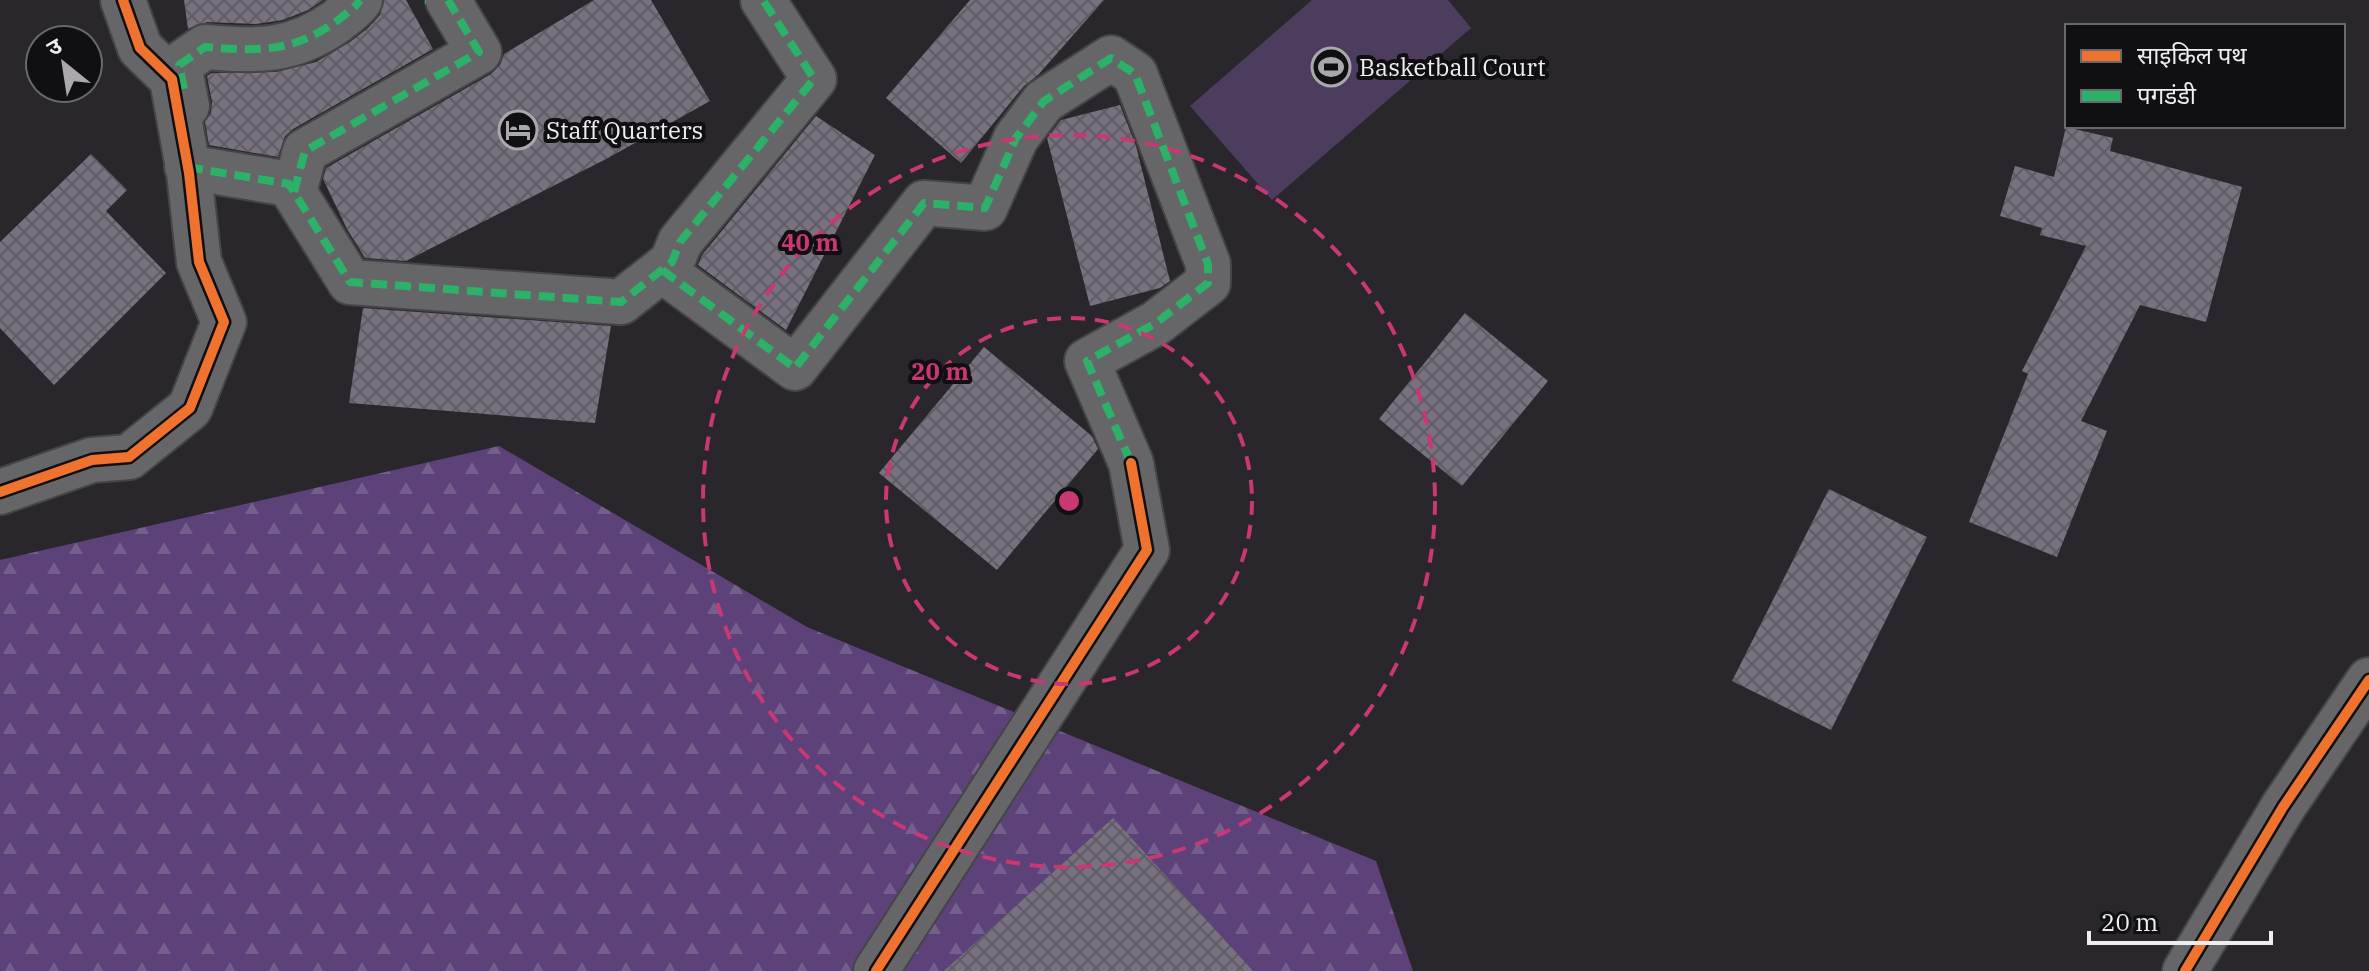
<svg xmlns="http://www.w3.org/2000/svg" width="2369" height="971" viewBox="0 0 2369 971" font-family="'IBM Plex Serif','Noto Sans Devanagari',serif">
<style>
.forest{fill:url(#forest-firs)}
.pitch{fill:#4c3d5f}
.building{fill:url(#building-cross-hatch)}
.lines{fill:none;stroke-linecap:round;stroke-linejoin:round}
.minor-casing{stroke:#454446;stroke-width:48}
.minor{stroke:#666567;stroke-width:44}
.quiet{stroke:#2db169;stroke-width:8;stroke-dasharray:16 8;stroke-linecap:butt}
.cycleway-casing{stroke:#100f12;stroke-width:15}
.cycleway{stroke:#ef722f;stroke-width:10}
.ring{fill:none;stroke:#c93872;stroke-width:4;stroke-dasharray:14 10}
.labels{text-anchor:middle;dominant-baseline:central;stroke-width:8;stroke-linejoin:round;paint-order:stroke}
.poi-label{font-size:24px;fill:#efedf2;stroke:#100f12;text-anchor:start}
.centre{fill:#c93872;stroke:#100f12;stroke-width:4}
.ring-label{font-size:24px;text-anchor:middle;font-weight:bold;fill:#c93872;stroke:#100f12;stroke-width:8;stroke-linejoin:round;paint-order:stroke}
</style>
<defs>
<pattern id="forest-firs" width="22" height="20" patternUnits="userSpaceOnUse" patternTransform="scale(2)"><rect width="22" height="20" fill="#5c4279"/><path d="M5 1l3.5 6h-7zM16 11l3.5 6h-7z" fill="#745e8c"/></pattern>
<pattern id="building-cross-hatch" width="8" height="8" patternUnits="userSpaceOnUse" patternTransform="scale(2)"><rect width="8" height="8" fill="#787180"/><path d="M0 0l8 8M0 8l8-8" fill="none" stroke="#605c64"/></pattern>
</defs>
<rect width="100%" height="100%" fill="#29272b"/>
<!-- forest -->
<path class="forest" d="M499,446L807,627L1376,861L1413,971H0V560Z"/>
<!-- pitch -->
<path class="pitch" d="M1312,0H1448L1471,28L1272,200L1190,106Z"/>
<!-- building -->
<g class="building">
<path d="M184,0H323L308,10L283,20L256,24L207,22L188,29Z"/>
<path d="M384,0H406L433,49L293,129L285,136L278,157L209,145L205,122L211,113L212,102L207,76L212,73L276,72L316,62L350,42L368,28L380,15Z"/>
<path d="M594,0H651L710,101L608,158L406,261L365,258L347,229L323,179L326,168L491,74L500,65L504,54Z"/>
<path d="M970,0H1104L1038,75L1024,86L961,163L886,98Z"/>
<path d="M1120,105L1136,146L1170,281L1160,288L1090,306L1047,138L1061,120Z"/>
<path d="M816,116L875,155L786,330L698,265L702,255Z"/>
<path d="M2066,127L2113,138L2110,151L2242,187L2206,322L2140,305L2081,421L2107,431L2057,557L1969,522L2028,374L2022,371L2086,246L2040,235L2042,228L2000,216L2015,166L2054,177Z"/>
<path d="M91,154L127,190L106,211L166,273L54,385L0,328V242Z"/>
<path d="M363,308L611,326L595,423L349,403Z"/>
<path d="M1465,313L1548,381L1462,486L1379,419Z"/>
<path d="M984,347L1092,436L1098,449L997,570L879,473Z"/>
<path d="M1829,489L1927,537L1831,730L1732,681Z"/>
<path d="M1113,818L1253,971H944Z"/>
</g>
<g class="lines">
<defs>
<g id="minor">
<path d="M187,106L179,65L205,47C257,51 292,53 337,21C345,14 354,9 360,0"/>
<path d="M187,167L289,184L350,282L621,302L672,262L680,242L814,79L763,0"/>
<path d="M294,192L305,151L479,52L448,0"/>
<path d="M662,270L795,368L924,203L985,208L1016,138L1044,101L1111,58L1135,74L1208,264V283L1156,323L1087,361L1131,463L1147,550L876,971"/>
<path d="M0,492L92,460L129,457L190,408L224,322L199,262L189,173L172,79L140,48L123,0"/>
<path d="M2185,971L2283,807L2369,680"/>
</g>
</defs>
<!-- minor casing -->
<use href="#minor" class="minor-casing"/>
<!-- minor -->
<use href="#minor" class="minor"/>
<!-- quiet -->
<g class="quiet">
<path d="M425,0H426"/>
<path d="M184,89L179,65L205,47C257,51 292,53 337,21C345,14 354,9 360,0"/>
<path d="M187,167L289,184L350,282L621,302L672,262L680,242L814,79L763,0"/>
<path d="M294,192L305,151L479,52L448,0"/>
<path d="M662,270L795,368L924,203L985,208L1016,138L1044,101L1111,58L1135,74L1208,264V283L1156,323L1087,361L1131,463"/>
</g>
<defs>
<g id="cycleway">
<path d="M0,492L92,460L129,457L190,408L224,322L199,262L189,173L172,79L140,48L123,0"/>
<path d="M876,971L1147,550L1131,463"/>
<path d="M2185,971L2283,807L2369,680"/>
</g>
</defs>
<!-- cycleway casing -->
<use href="#cycleway" class="cycleway-casing"/>
<!-- cycleway -->
<use href="#cycleway" class="cycleway"/>
</g>
<!-- distance rings -->
<g class="ring">
<circle cx="1069" cy="501" r="183"/>
<circle cx="1069" cy="501" r="366"/>
</g>
<!-- icons -->
<defs>
<symbol id="stadium-ring" viewBox="-11 -11 22 22"><circle r="9.5" fill="#100f12" stroke="#aaa8ac" stroke-width="1.5"/><path d="M0-5a6.5 5 0 1 0 0 10a6.5 5 0 1 0 0-10ZM-3.5-1.8h7v3.6h-7Z" fill="#aaa8ac"/></symbol>
<symbol id="hotel-ring" viewBox="-11 -11 22 22"><circle r="9.5" fill="#100f12" stroke="#aaa8ac" stroke-width="1.5"/><path d="M-6-4.5h1.5V1H6V5H4.5V3h-9V5H-6ZM-4 0a1.8 1.8 0 1 1 3.6 0ZM.5 0V-2.5h3Q6-2.5 6 0Z" fill="#aaa8ac"/></symbol>
</defs>
<g fill-rule="evenodd">
<use href="#stadium-ring" x="1309" y="45" width="44" height="44"/>
<use href="#hotel-ring" x="496" y="108" width="44" height="44"/>
</g>
<g class="labels">
<!-- poi labels -->
<g class="poi-label">
<text x="1359" y="67">Basketball Court</text>
<text x="546" y="130">Staff Quarters</text>
</g>
</g>
<circle cx="1069" cy="501" r="12" class="centre"/>
<g class="ring-label">
<text x="810" y="251">40 m</text>
<text x="940" y="380">20 m</text>
</g>
<!-- legend -->
<rect x="2065" y="24" width="280" height="104" fill="#100f12" stroke="#69686c" stroke-width="2"/>
<rect x="2081" y="50" width="40" height="12" fill="#ef722f" stroke="#69686c" stroke-width="2"/>
<text x="2137" y="64" font-size="24" fill="#efedf2">साइकिल पथ</text>
<rect x="2081" y="90" width="40" height="12" fill="#2db169" stroke="#69686c" stroke-width="2"/>
<text x="2137" y="104" font-size="24" fill="#efedf2">पगडंडी</text>
<!-- north arrow -->
<g transform="translate(64 64) rotate(330)"><circle r="38" fill="#100f12" stroke="#69686c" stroke-width="2"/>
<path d="M0-6L14 30L0 20L-14 30Z" fill="#aaa8ac"/>
<text y="-12" font-size="22" font-weight="bold" text-anchor="middle" fill="#efedf2">उ</text>
</g>
<!-- scale -->
<path d="M2089 931v12h182v-12" fill="none" stroke="#efedf2" stroke-width="4"/>
<text x="2101" y="931" font-size="24" fill="#efedf2" stroke="#100f12" stroke-width="6" paint-order="stroke">20 m</text>
</svg>
